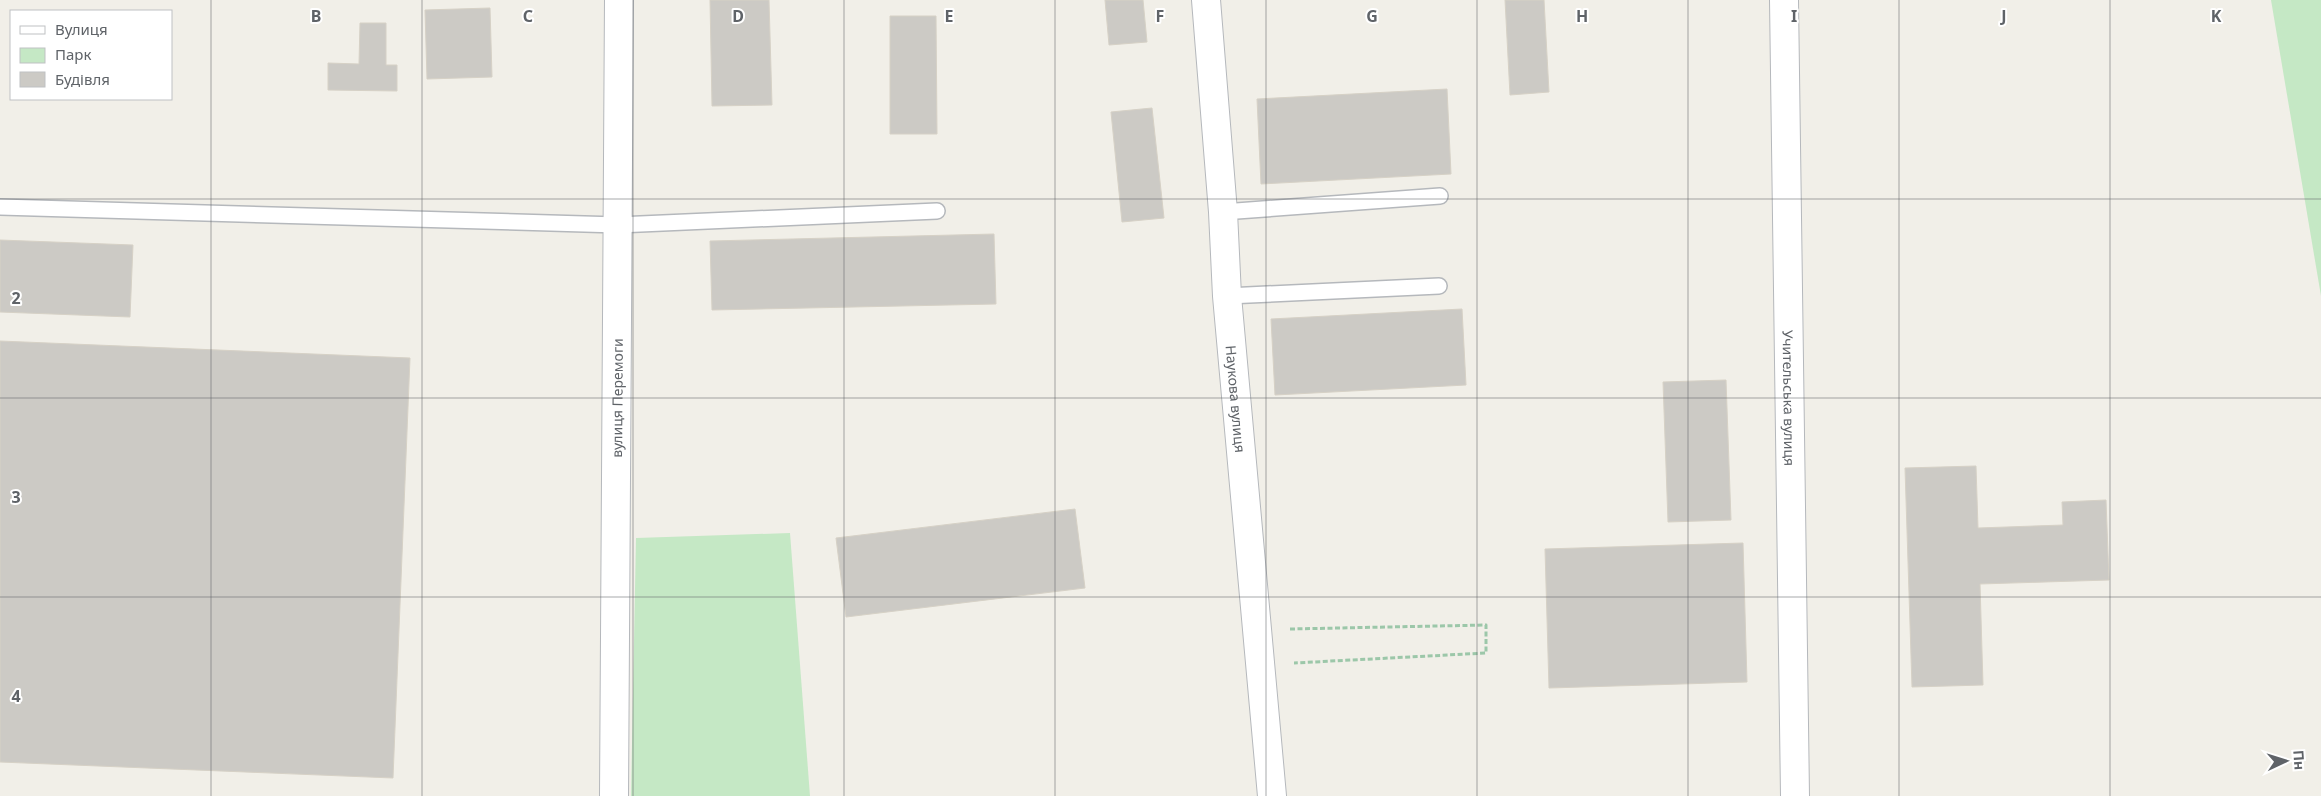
<svg xmlns="http://www.w3.org/2000/svg" width="2321" height="796" viewBox="0 0 2321 796" font-family="'Noto Sans',sans-serif">
<style>
.green{fill:#c5e8c5}
.building{fill:#cccac5;stroke:#d6d1c6}
.lines{fill:none;stroke-linecap:round;stroke-linejoin:round}
.lane-casing{stroke:#b5b8bc;stroke-width:18}
.street-casing{stroke:#b5b8bc;stroke-width:30}
.path{stroke:#9cc7a9;stroke-width:3;stroke-dasharray:5 2.5;stroke-linecap:butt}
.lane{stroke:#fff;stroke-width:15}
.street{stroke:#fff;stroke-width:28}
.grid{fill:none;stroke:#5f6368;stroke-width:1;stroke-opacity:0.55}
.labels{text-anchor:middle;dominant-baseline:central;stroke-width:4;stroke-linejoin:round;paint-order:stroke}
.street-label{font-size:14px;fill:#5f6368;stroke:#fff}
.grid-label{font-size:16px;text-anchor:middle;font-weight:bold;fill:#5f6368;stroke:#fff;stroke-width:4;stroke-linejoin:round;paint-order:stroke}
</style>
<rect width="100%" height="100%" fill="#f1efe8"/>
<!-- green -->
<g class="green">
<path d="M2271,0H2321V296Z"/>
<path d="M790,533L810,796H631L636,538Z"/>
</g>
<!-- building -->
<g class="building">
<path d="M710,0H769L772,105L712,106Z"/>
<path d="M1105,0H1143L1147,42L1109,45Z"/>
<path d="M1505,0H1544L1549,92L1510,95Z"/>
<path d="M490,8L492,77L427,79L425,10Z"/>
<path d="M890,16H936L937,134H890Z"/>
<path d="M360,23H386V65H397V91L328,90V63L359,64Z"/>
<path d="M1447,89L1451,174L1261,184L1257,99Z"/>
<path d="M1152,108L1164,218L1122,222L1111,112Z"/>
<path d="M994,234L996,304L712,310L710,241Z"/>
<path d="M0,240L133,245L130,317L0,312Z"/>
<path d="M1462,309L1466,385L1275,395L1271,319Z"/>
<path d="M0,341L410,358L393,778L0,762Z"/>
<path d="M1726,380L1731,520L1668,522L1663,382Z"/>
<path d="M1976,466L1978,528L2063,525L2062,502L2106,500L2109,580L1980,584L1983,685L1912,687L1905,468Z"/>
<path d="M1075,509L1085,588L846,617L836,538Z"/>
<path d="M1743,543L1747,682L1549,688L1545,549Z"/>
</g>
<g class="lines">
<defs>
<g id="lane">
<path d="M0,207L618,225L937,211"/>
<path d="M1223,212L1440,196"/>
<path d="M1227,296L1439,286"/>
</g>
<g id="street">
<path id="s1" d="M1206,0L1223,212L1227,296L1272,796"/>
<path id="s2" d="M1784,0L1795,796"/>
<path id="s3" d="M614,796L619,0"/>
</g>
</defs>
<!-- lane casing -->
<use href="#lane" class="lane-casing"/>
<!-- street casing -->
<use href="#street" class="street-casing"/>
<!-- path -->
<path class="path" d="M1290,629L1486,625V653L1294,663"/>
<!-- lane -->
<use href="#lane" class="lane"/>
<!-- street -->
<use href="#street" class="street"/>
</g>
<!-- grid -->
<path class="grid" d="M211,0V796M422,0V796M633,0V796M844,0V796M1055,0V796M1266,0V796M1477,0V796M1688,0V796M1899,0V796M2110,0V796M0,199H2321M0,398H2321M0,597H2321"/>
<g class="labels">
<!-- street labels -->
<g class="street-label">
<text stroke="none"><textPath href="#s3" startOffset="398">вулиця Перемоги</textPath></text>
<text stroke="none"><textPath href="#s1" startOffset="400">Наукова вулиця</textPath></text>
<text stroke="none"><textPath href="#s2" startOffset="398">Учительська вулиця</textPath></text>
</g>
</g>
<g class="grid-label">
<text x="316" y="22">B</text>
<text x="528" y="22">C</text>
<text x="738" y="22">D</text>
<text x="949" y="22">E</text>
<text x="1160" y="22">F</text>
<text x="1372" y="22">G</text>
<text x="1582" y="22">H</text>
<text x="1794" y="22">I</text>
<text x="2004" y="22">J</text>
<text x="2216" y="22">K</text>
<text x="16" y="304">2</text>
<text x="16" y="503">3</text>
<text x="16" y="702">4</text>
</g>
<!-- legend -->
<rect x="10" y="10" width="162" height="90" fill="#ffffff" stroke="#bfc1c3"/>
<rect x="20" y="26" width="25" height="8" fill="#ffffff" stroke="#bfc1c3"/>
<text x="55" y="35" font-size="15" fill="#5f6368">Вулиця</text>
<rect x="20" y="48" width="25" height="15" fill="#c5e8c5" stroke="#bfc1c3"/>
<text x="55" y="60" font-size="15" fill="#5f6368">Парк</text>
<rect x="20" y="72" width="25" height="15" fill="#cccac5" stroke="#bfc1c3"/>
<text x="55" y="85" font-size="15" fill="#5f6368">Будівля</text>
<!-- north arrow -->
<g transform="translate(2286 761) rotate(86)" stroke="#ffffff" stroke-width="4" paint-order="stroke">
<path d="M0-4L9 19L0 12L-9 19Z" fill="#5f6368"/>
<text y="-8" font-size="14" font-weight="bold" text-anchor="middle" fill="#5f6368">Пн</text>
</g>
</svg>
